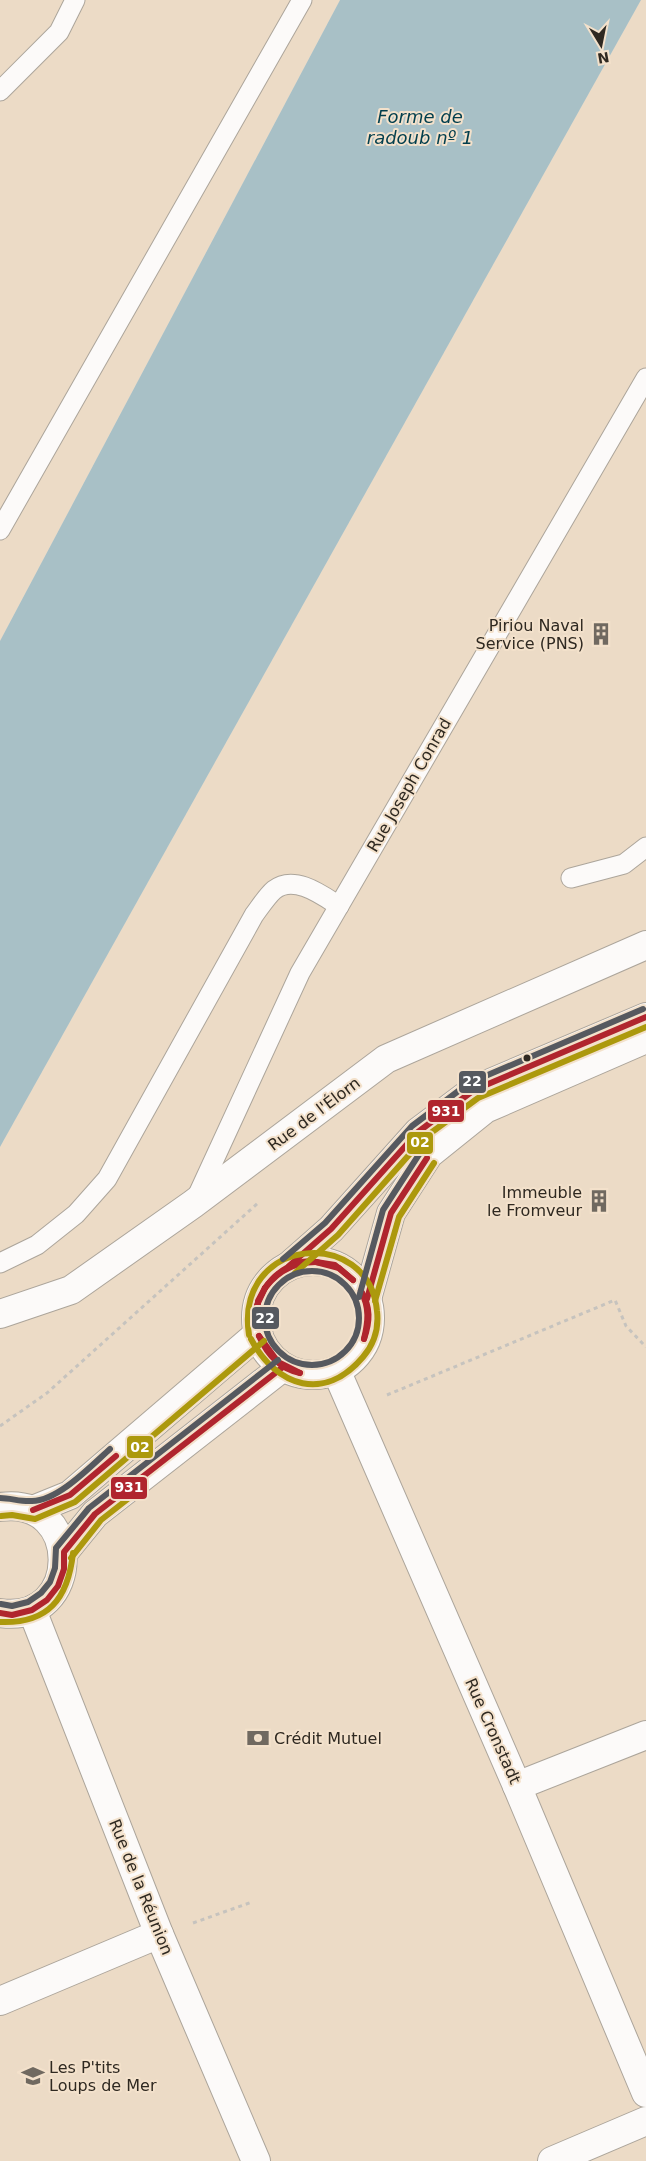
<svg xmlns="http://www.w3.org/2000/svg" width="646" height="2161" viewBox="0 0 646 2161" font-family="'DejaVu Sans',sans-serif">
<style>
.built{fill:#ecdbc6}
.water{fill:#a8c0c6}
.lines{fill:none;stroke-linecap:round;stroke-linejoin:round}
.lane-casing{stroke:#aca59b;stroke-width:21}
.street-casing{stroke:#aca59b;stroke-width:30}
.secondary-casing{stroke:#aca59b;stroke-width:30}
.path{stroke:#c6c3be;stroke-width:3;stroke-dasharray:4 4;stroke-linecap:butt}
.lane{stroke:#fcfaf9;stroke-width:19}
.street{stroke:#fcfaf9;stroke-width:28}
.secondary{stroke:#fcfaf9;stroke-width:28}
.bus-1-casing{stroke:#f3e1cb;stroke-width:10}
.bus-2-casing{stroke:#f3e1cb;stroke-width:10}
.bus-3-casing{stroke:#f3e1cb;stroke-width:10}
.bus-1{stroke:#b0252e;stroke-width:6}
.bus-2{stroke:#ac990d;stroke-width:6}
.bus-3{stroke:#56595f;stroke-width:6}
.bus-dot{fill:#2f2921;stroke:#f3e1cb;stroke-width:2}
.labels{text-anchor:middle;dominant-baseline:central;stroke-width:4;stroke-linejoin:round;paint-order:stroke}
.poi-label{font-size:16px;fill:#2f2921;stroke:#f3e1cb;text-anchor:end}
.street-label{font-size:16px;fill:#2f2921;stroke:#f3e1cb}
.water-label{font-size:18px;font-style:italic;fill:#013e4d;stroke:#f3e1cb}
.line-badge{stroke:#f3e1cb;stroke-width:2}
.badge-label{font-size:14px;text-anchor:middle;font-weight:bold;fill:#fff}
</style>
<rect width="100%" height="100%" fill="#eae0d4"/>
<!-- built -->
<g class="built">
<path d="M0,0H340L0,641Z"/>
<path d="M641,0H646V2161H0V1147Z"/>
</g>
<!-- water -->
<path class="water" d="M340,0H641L0,1147V641Z"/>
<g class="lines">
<defs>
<g id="lane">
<path d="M0,91L59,32L75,0"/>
<path d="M0,530L302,0"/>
<path d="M571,878L624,864L646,847"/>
<path d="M195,1201L300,973L646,378"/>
<path d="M0,1263L37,1245L76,1214L107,1179L254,915C260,907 267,896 274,890C294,874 322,895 339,906"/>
</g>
<g id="street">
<path d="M0,1314L71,1290L193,1204L386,1059L646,945"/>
<path d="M336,1370L517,1786L646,2093"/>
<path d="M32,1610L159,1934L256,2161"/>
<path d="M517,1786L646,1735"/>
<path d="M0,2001L159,1934"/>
<path d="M552,2161L646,2121"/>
</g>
<g id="secondary">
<circle cx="313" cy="1318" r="57"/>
<path d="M289,1266L331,1229L418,1132L474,1090L646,1017"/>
<path d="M367,1299L391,1213L429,1154L485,1109L646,1039"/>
<path d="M0,1507C84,1495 83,1625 0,1613"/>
<path d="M33,1510L70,1495L258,1334"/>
<path d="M64,1552L95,1514L283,1367"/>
</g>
</defs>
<!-- lane casing -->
<use href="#lane" class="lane-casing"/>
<!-- street casing -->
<use href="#street" class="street-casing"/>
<!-- secondary casing -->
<use href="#secondary" class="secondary-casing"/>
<!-- path -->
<g class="path">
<path d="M387,1395L615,1300L626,1326L646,1347"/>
<path d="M0,1426L47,1393L258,1203"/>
<path d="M193,1923L252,1902"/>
</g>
<!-- lane -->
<use href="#lane" class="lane"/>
<!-- street -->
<use href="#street" class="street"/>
<!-- secondary -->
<use href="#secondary" class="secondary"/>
<defs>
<g id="bus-1">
<path d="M316,1262L335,1265L353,1280"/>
<path d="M316,1262L339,1268L353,1280"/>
<path d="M289,1266L331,1229L418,1132L474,1090L646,1017"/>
<path d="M265,1288C276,1272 296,1258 316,1262"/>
<path d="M265,1288C278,1271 295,1262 316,1262"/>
<path d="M361,1291C371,1307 370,1322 364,1339"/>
<path d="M361,1291C370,1308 368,1322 364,1339"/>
<path d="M367,1299L391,1213L427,1158"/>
<path d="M257,1325L258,1301L265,1288"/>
<path d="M257,1325V1305L265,1288"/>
<path d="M259,1336L278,1362L300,1373"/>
<path d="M259,1336C267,1354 280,1369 300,1373"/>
<path d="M33,1510L70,1495L116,1456"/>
<path d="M0,1613L12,1615L32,1610L47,1600L58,1586L64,1569V1552L95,1514L283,1367"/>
</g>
<g id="bus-2">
<path d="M295,1273L338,1235L424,1138L478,1098L646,1027"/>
<path d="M375,1301L399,1217L434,1163"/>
<path d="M249,1335C234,1236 369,1225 377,1311C379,1328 374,1344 363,1357C325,1402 277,1388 251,1339"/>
<path d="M1,1516L12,1515L35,1519L75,1502L264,1341"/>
<path d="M71,1558L101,1520L138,1491"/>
<path d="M0,1622C48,1624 68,1599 73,1553"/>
</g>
<g id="bus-3">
<path d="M283,1259L325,1223L412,1126L469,1083L643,1009"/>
<circle cx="312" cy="1318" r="47"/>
<path d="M359,1297L383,1210L420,1153"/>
<path d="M0,1498C11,1498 21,1502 32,1501C58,1501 91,1466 110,1449"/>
<path d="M1,1604L12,1606L28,1602L41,1593L50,1582L55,1568L56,1548L89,1508L278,1360"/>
</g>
</defs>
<!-- bus-1 casing -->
<use href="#bus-1" class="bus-1-casing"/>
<!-- bus-2 casing -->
<use href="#bus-2" class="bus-2-casing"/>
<!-- bus-3 casing -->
<use href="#bus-3" class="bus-3-casing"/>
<!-- bus-1 -->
<use href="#bus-1" class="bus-1"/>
<!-- bus-2 -->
<use href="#bus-2" class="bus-2"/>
<!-- bus-3 -->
<use href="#bus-3" class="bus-3"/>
</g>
<!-- icons -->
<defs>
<symbol id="building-bare" viewBox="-9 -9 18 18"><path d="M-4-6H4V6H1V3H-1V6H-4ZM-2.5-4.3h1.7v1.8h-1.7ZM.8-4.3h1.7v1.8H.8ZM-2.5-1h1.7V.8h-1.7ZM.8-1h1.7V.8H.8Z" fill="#706960" stroke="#f3e1cb" stroke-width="2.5" paint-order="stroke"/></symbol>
<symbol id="bank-bare" viewBox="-9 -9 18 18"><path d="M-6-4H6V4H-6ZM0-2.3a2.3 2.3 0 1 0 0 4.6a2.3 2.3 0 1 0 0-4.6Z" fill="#706960" stroke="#f3e1cb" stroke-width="2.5" paint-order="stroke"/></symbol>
<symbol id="school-bare" viewBox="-9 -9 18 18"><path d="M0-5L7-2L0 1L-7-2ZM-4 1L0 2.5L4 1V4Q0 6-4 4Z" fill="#706960" stroke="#f3e1cb" stroke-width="2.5" paint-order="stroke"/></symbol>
</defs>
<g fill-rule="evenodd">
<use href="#building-bare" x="585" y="618" width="32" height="32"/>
<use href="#building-bare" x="583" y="1185" width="32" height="32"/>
<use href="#bank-bare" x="242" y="1722" width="32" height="32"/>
<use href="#school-bare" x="17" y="2060" width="32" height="32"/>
</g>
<!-- markers -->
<circle class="bus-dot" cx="527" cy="1058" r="4.5"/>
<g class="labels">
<!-- poi labels -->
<g class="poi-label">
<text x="584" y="625">Piriou Naval<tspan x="584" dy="18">Service (PNS)</tspan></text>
<text x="582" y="1192">Immeuble<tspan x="582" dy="18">le Fromveur</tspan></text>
<text x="274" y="1738" text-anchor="start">Crédit Mutuel</text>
<text x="49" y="2067" text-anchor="start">Les P'tits<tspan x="49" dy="18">Loups de Mer</tspan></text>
</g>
<!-- street labels -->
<g class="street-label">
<text transform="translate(409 785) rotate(-60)">Rue Joseph Conrad</text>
<text transform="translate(314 1114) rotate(-37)">Rue de l'Élorn</text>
<text transform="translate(493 1731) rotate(66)">Rue Cronstadt</text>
<text transform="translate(141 1887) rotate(68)">Rue de la Réunion</text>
</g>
<!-- water labels -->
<g class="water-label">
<text x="420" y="116">Forme de<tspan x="420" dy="21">radoub nº 1</tspan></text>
</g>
</g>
<g class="line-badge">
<rect x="458" y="1070" width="29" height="24" rx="5" fill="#56595f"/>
<rect x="427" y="1099" width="38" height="24" rx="5" fill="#b0252e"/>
<rect x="406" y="1131" width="28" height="24" rx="5" fill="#ac990d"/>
<rect x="251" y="1306" width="29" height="24" rx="5" fill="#56595f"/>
<rect x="126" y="1435" width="28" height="24" rx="5" fill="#ac990d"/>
<rect x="110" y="1476" width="38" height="24" rx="5" fill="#b0252e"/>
</g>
<g class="badge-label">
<text x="472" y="1086">22</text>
<text x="446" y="1116">931</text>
<text x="420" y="1147">02</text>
<text x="265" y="1323">22</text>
<text x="140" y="1452">02</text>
<text x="129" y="1492">931</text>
</g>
<!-- north arrow -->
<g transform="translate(601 45) rotate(170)" stroke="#f3e1cb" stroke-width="4" paint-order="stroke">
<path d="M0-4L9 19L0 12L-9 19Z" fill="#2f2921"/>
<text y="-8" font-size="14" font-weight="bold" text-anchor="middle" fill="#2f2921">N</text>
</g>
</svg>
